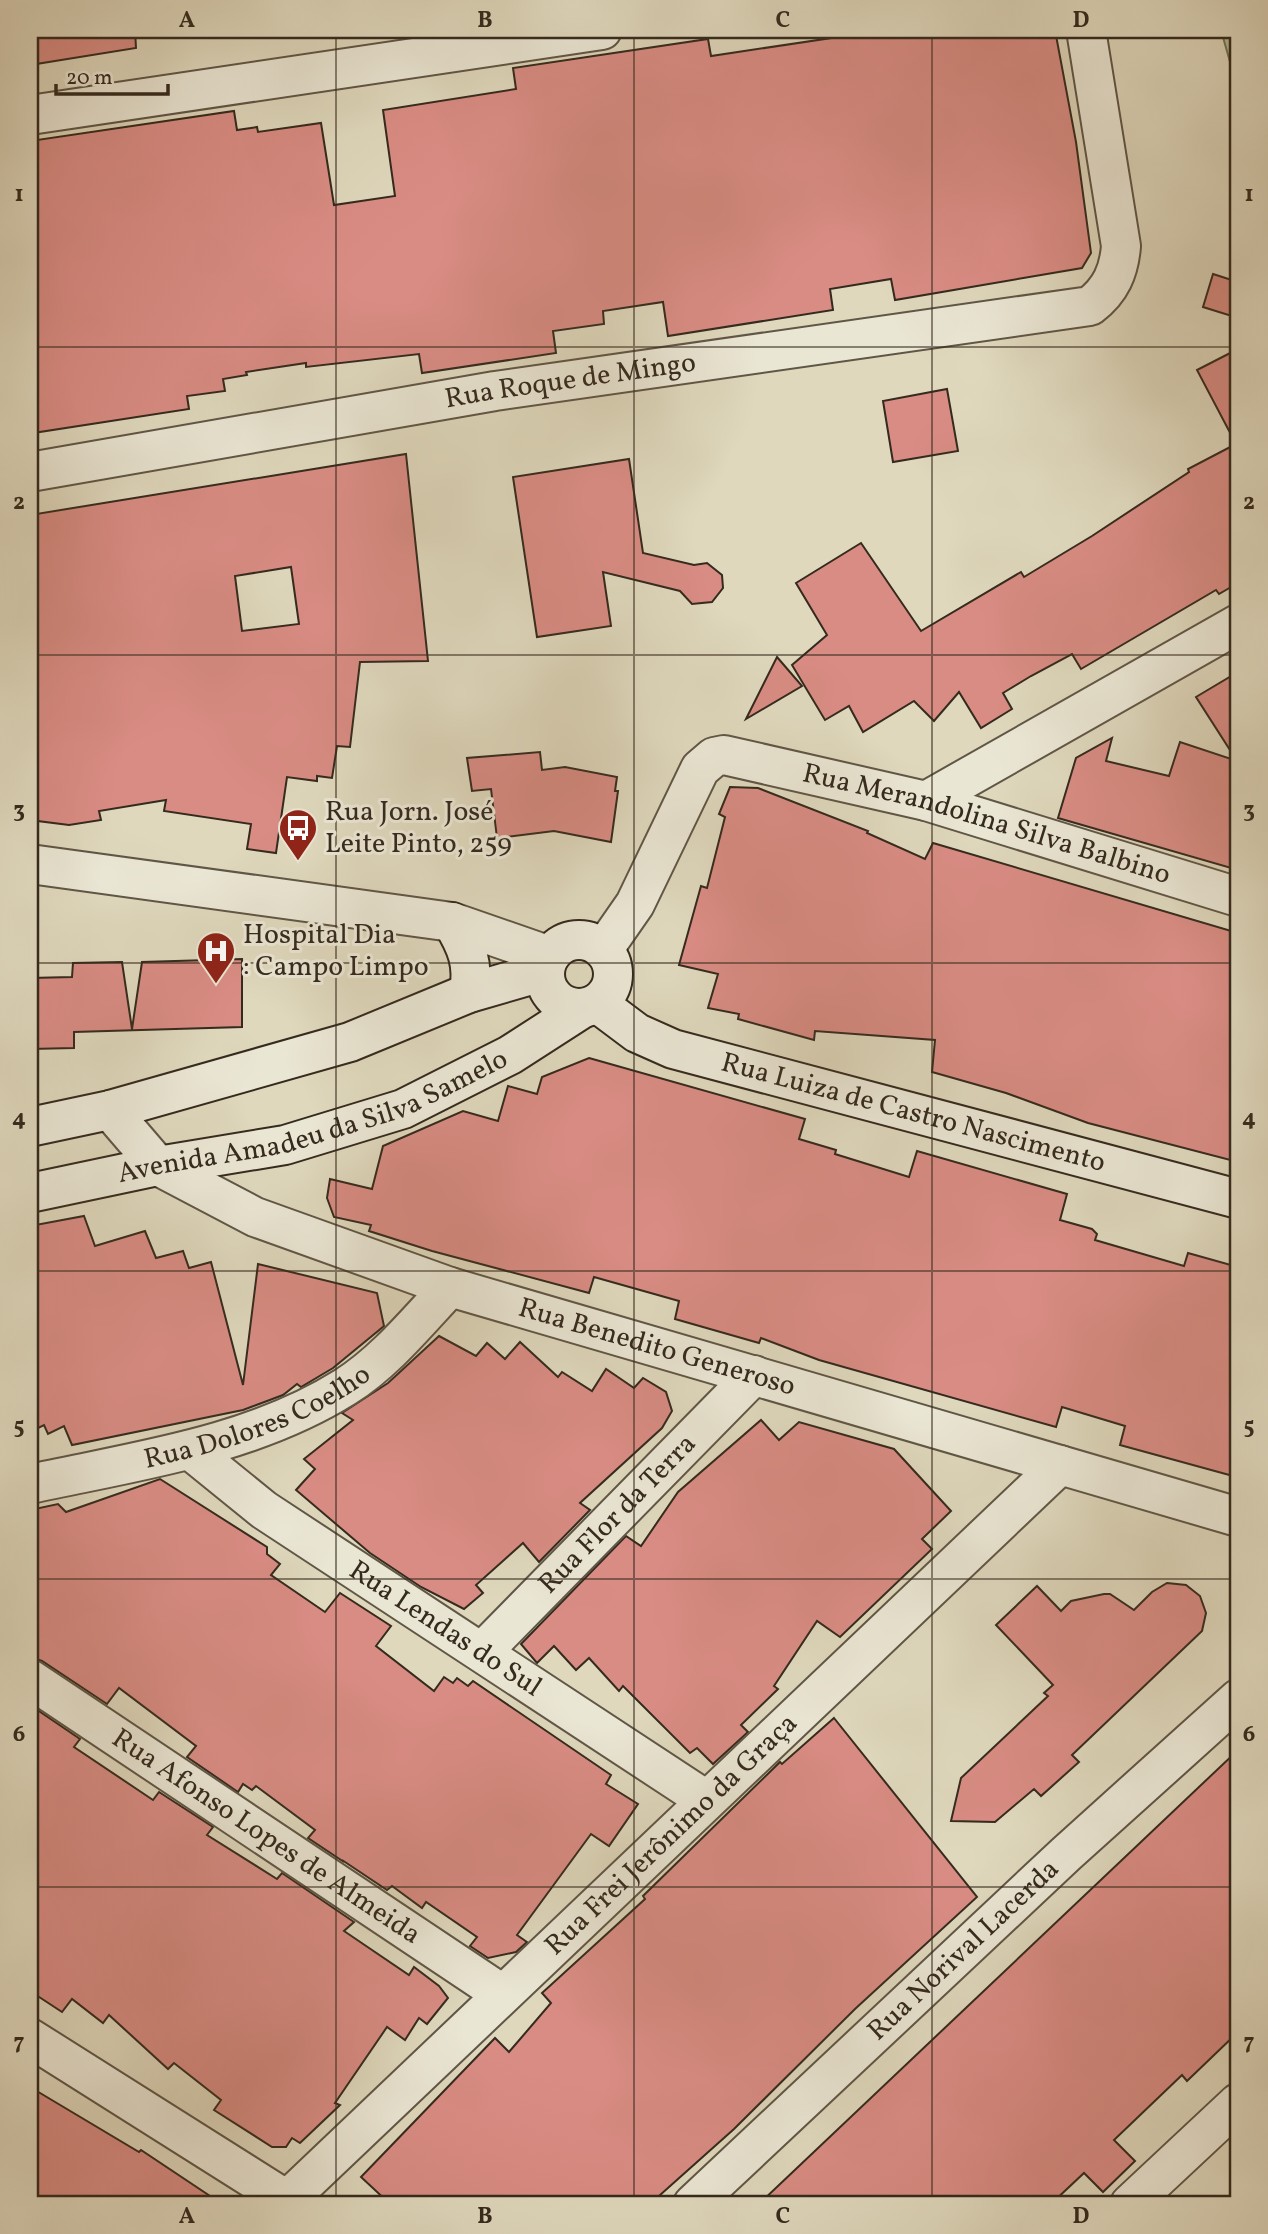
<svg xmlns="http://www.w3.org/2000/svg" width="1268" height="2234" viewBox="0 0 1268 2234" font-family="Vollkorn,serif">
<style>
.pitch{fill:#aec094;stroke:#727559;stroke-width:2}
.building{fill:#d98c84;stroke:#352a1e;stroke-width:2;fill-rule:evenodd}
.lines{fill:none;stroke-linecap:round;stroke-linejoin:round}
.street-casing{stroke:#605646;stroke-width:42}
.secondary-casing{stroke:#352a1e;stroke-width:42}
.street{stroke:#eae6d4;stroke-width:38}
.secondary{stroke:#eae6d4;stroke-width:38}
.grid{fill:none;stroke:#352a1e;stroke-width:2;stroke-opacity:0.55}
.labels{text-anchor:middle;dominant-baseline:central;stroke-width:6;stroke-linejoin:round;paint-order:stroke}
.street-label{font-size:28px;fill:#352a1e;stroke:#eae6d4}
.poi-label{font-size:28px;fill:#352a1e;stroke:#eae6d4;text-anchor:start}
.neatline{fill:none;stroke:#352a1e;stroke-width:2.5}
.grid-label{font-size:23px;text-anchor:middle;font-weight:bold;fill:#352a1e}
</style>
<rect width="100%" height="100%" fill="#dfd8bd"/>
<filter id="stains"><feTurbulence type="fractalNoise" baseFrequency=".00286" numOctaves="4"/><feColorMatrix values="0 0 0 0 .2 0 0 0 0 .09 0 0 0 0 .02 0 0 0 .5 -.17"/></filter>
<radialGradient id="worn" r=".72"><stop offset=".6" stop-color="#630" stop-opacity="0"/><stop offset="1" stop-color="#630" stop-opacity=".3"/></radialGradient>
<!-- pitch -->
<path class="pitch" d="M1221,30H1238V90Z"/>
<!-- building -->
<g class="building">
<path d="M30,30H135L136,48L30,65Z"/>
<path d="M885,30H1055L1076,142L1091,253L1082,268L895,300L891,279L830,289L833,310L668,336L663,302L603,311L604,324L553,331L556,353L422,373L419,354L306,367V363L246,372L247,375L223,379L225,391L187,396L189,409L33,433L30,413V404L34,403L30,373V141L234,111L237,130L257,127L258,132L321,123L334,205L395,196L383,110L516,89L513,68L708,39L711,56Z"/>
<path d="M1213,274L1238,282V318L1203,307Z"/>
<path d="M1238,349V583L1219,594L1216,590L1081,669L1072,654L1031,676L1003,693L1012,709L981,728L959,692L934,721L914,701L863,732L849,706L825,720L792,665L827,635L796,583L861,543L921,631L1021,572L1024,577L1092,536L1189,472L1188,469L1236,444L1197,370Z"/>
<path d="M947,389L958,451L893,462L883,401Z"/>
<path d="M406,454L428,661L360,662L350,747L337,746L332,778L317,776V781L287,777L276,853L247,849L251,824L164,811L166,800L99,811L101,820L69,825L30,820V515ZM291,567L299,624L242,631L235,576Z"/>
<path d="M629,459L643,553L694,565L707,563L722,575L723,588L712,602L692,604L680,591L603,572L611,626L537,637L513,477Z"/>
<path d="M777,657L802,686L746,719Z"/>
<path d="M1238,672V870L1058,818L1076,758L1112,738L1106,761L1169,776L1180,742L1237,761L1196,697Z"/>
<path d="M540,752L542,770L565,767L617,777L615,791H618L611,842L554,831L497,838L491,789L472,791L467,758Z"/>
<path d="M730,787L758,788L868,831L867,833L925,859L933,843L1238,933V1162L1088,1123L1006,1093L932,1072L935,1040L815,1031L814,1040L738,1019L739,1014L708,1008L718,974L679,965L701,886L707,888L725,817L719,814Z"/>
<path d="M242,959V1027L74,1032V1048L30,1049V978L72,977L73,963L122,962L132,1029L142,962Z"/>
<path d="M589,1058L805,1119L799,1139L836,1150L835,1154L909,1177L917,1151L1067,1194L1060,1220L1092,1229L1097,1234L1095,1240L1184,1266L1188,1253L1238,1267V1458L1233,1476L1120,1445L1125,1426L1062,1407L1056,1427L819,1360L761,1338L759,1343L675,1319L679,1301L594,1277L589,1293L432,1251L369,1231L371,1225L334,1217L327,1198L330,1179L372,1189L383,1146L463,1111L498,1121L508,1086L537,1094L542,1077Z"/>
<path d="M84,1216L95,1246L145,1231L156,1258L183,1251L189,1268L211,1262L243,1385L258,1264L377,1293L384,1326L333,1368L301,1387L297,1384L283,1395L243,1410L72,1445L64,1426L48,1434L44,1425L30,1432V1226Z"/>
<path d="M439,1336L476,1356L487,1343L505,1359L520,1342L558,1377L562,1372L592,1391L606,1369L634,1388L643,1378L666,1392L672,1411L662,1428L580,1503L590,1510L539,1562L523,1543L476,1585L483,1593L464,1609L421,1587L370,1553L296,1490L315,1469L304,1459L353,1420L342,1413L388,1383Z"/>
<path d="M761,1420L779,1440L799,1422L894,1449L951,1511L922,1539L932,1549L840,1637L817,1621L774,1686L778,1689L741,1725L748,1732L713,1764L697,1748L690,1753L623,1686L619,1691L589,1658L576,1670L554,1646L537,1663L521,1644L626,1536L641,1546L678,1492Z"/>
<path d="M160,1479L267,1547V1554L280,1564L271,1575L325,1612L340,1593L391,1626L376,1646L434,1691L444,1677L453,1683L457,1678L468,1686L473,1681L611,1775L606,1784L638,1804L609,1846L591,1834L517,1935L527,1942L516,1952L488,1958L470,1946L477,1937L426,1902L422,1908L392,1886L387,1890L342,1860L344,1862L308,1838L315,1830L256,1786L252,1790L243,1784L238,1792L187,1757L196,1746L119,1688L107,1704L42,1661L30,1657V1510L58,1504L66,1512Z"/>
<path d="M1167,1583L1186,1585L1200,1596L1206,1613L1202,1631L1072,1755L1079,1762L1041,1796L1034,1789L995,1822L951,1821L961,1778L1048,1696L1044,1693L1053,1685L996,1625L1037,1586L1061,1611L1071,1601L1104,1594H1110L1134,1610L1152,1592Z"/>
<path d="M30,1705L80,1739L74,1747L153,1800L159,1792L213,1827L207,1835L277,1879L282,1873L354,1922L344,1931L409,1975L414,1967L439,1986L448,1998L427,2024L419,2018L405,2040L387,2027L335,2103L340,2105L300,2143L292,2138L286,2147H272L214,2110L221,2100L174,2063L168,2069L109,2015L103,2023L72,1999L62,2012L30,1991Z"/>
<path d="M834,1718L977,1897L855,2009L734,2129L650,2204H390L361,2177L495,2038L509,2052L551,2003L542,1993L645,1899L643,1896L780,1762L782,1764Z"/>
<path d="M1238,1750V2032L1187,2081L1182,2075L1114,2140L1135,2161L1103,2192L1084,2173L1051,2204H759Z"/>
<path d="M30,2087L139,2152L141,2150L222,2204H30Z"/>
</g>
<g class="lines">
<defs>
<g id="street">
<path d="M30,115L602,30"/>
<path id="s1" d="M30,472L495,391L1090,306C1111,290 1119,271 1121,246L1086,30"/>
<path d="M926,801L1238,624"/>
<path d="M30,864L452,922L550,956"/>
<path id="s2" d="M603,950L635,904L700,769L714,757L724,755L926,801L1238,897"/>
<path id="s3" d="M110,1110L158,1166L255,1217L450,1287L1238,1517"/>
<path id="s4" d="M190,1450L264,1510L706,1800"/>
<path id="s5" d="M30,1484C136,1461 251,1446 345,1387C385,1362 418,1321 450,1287"/>
<path id="s6" d="M483,1651L754,1375"/>
<path id="s7" d="M30,1679L502,1994"/>
<path d="M30,2038L293,2204"/>
<path id="s8" d="M283,2204L1060,1465"/>
<path id="s9" d="M693,2204L1066,1854L1238,1699"/>
<path d="M1130,2204L1238,2103"/>
</g>
<g id="secondary">
<path d="M452,922C467,947 474,964 469,993"/>
<circle cx="579" cy="974" r="34"/>
<path id="s10" d="M597,1003L637,1033L673,1049L1238,1199"/>
<path d="M30,1127L110,1110L350,1042L469,993L545,971"/>
<path id="s11" d="M30,1193L158,1166L285,1145L403,1109L510,1055L583,1008"/>
</g>
</defs>
<!-- street casing -->
<use href="#street" class="street-casing"/>
<!-- secondary casing -->
<use href="#secondary" class="secondary-casing"/>
<!-- street -->
<use href="#street" class="street"/>
<!-- secondary -->
<use href="#secondary" class="secondary"/>
</g>
<!-- grid -->
<path class="grid" d="M336,30V2204M634,30V2204M932,30V2204M30,347H1238M30,655H1238M30,963H1238M30,1271H1238M30,1579H1238M30,1887H1238"/>
<!-- icons -->
<defs>
<symbol id="bus-pin" viewBox="-11 -11 22 30"><path d="M0 17L-7.5 6A9.5 9.5 0 1 1 7.5 6Z" fill="#8f2418" stroke="#eae6d4"/><path d="M-5-6H5V4H4V6H2V4H-2V6H-4V4H-5ZM-3.5-4V0h7V-4ZM-3.5 1.2v1.5H-2V1.2ZM2 1.2v1.5H3.5V1.2Z" fill="#fff"/></symbol>
<symbol id="hospital-pin" viewBox="-11 -11 22 30"><path d="M0 17L-7.5 6A9.5 9.5 0 1 1 7.5 6Z" fill="#8f2418" stroke="#eae6d4"/><path d="M-5-5h3v3.5h4V-5h3V5h-3V1.5h-4V5h-3Z" fill="#fff"/></symbol>
</defs>
<g fill-rule="evenodd">
<use href="#bus-pin" x="276" y="806" width="44" height="60"/>
<use href="#hospital-pin" x="194" y="929" width="44" height="60"/>
</g>
<g class="labels">
<!-- street labels -->
<g class="street-label">
<text stroke="none"><textPath href="#s1" startOffset="548">Rua Roque de Mingo</textPath></text>
<text stroke="none"><textPath href="#s2" startOffset="506">Rua Merandolina Silva Balbino</textPath></text>
<text stroke="none"><textPath href="#s11" startOffset="294">Avenida Amadeu da Silva Samelo</textPath></text>
<text stroke="none"><textPath href="#s10" startOffset="338">Rua Luiza de Castro Nascimento</textPath></text>
<text stroke="none"><textPath href="#s3" startOffset="606">Rua Benedito Generoso</textPath></text>
<text stroke="none"><textPath href="#s5" startOffset="238">Rua Dolores Coelho</textPath></text>
<text stroke="none"><textPath href="#s6" startOffset="192">Rua Flor da Terra</textPath></text>
<text stroke="none"><textPath href="#s4" startOffset="312">Rua Lendas do Sul</textPath></text>
<text stroke="none"><textPath href="#s8" startOffset="536">Rua Frei Jerônimo da Graça</textPath></text>
<text stroke="none"><textPath href="#s7" startOffset="284">Rua Afonso Lopes de Almeida</textPath></text>
<text stroke="none"><textPath href="#s9" startOffset="371">Rua Norival Lacerda</textPath></text>
</g>
<!-- poi labels -->
<g class="poi-label">
<text x="325" y="812">Rua Jorn. José<tspan x="325" dy="32">Leite Pinto, 259</tspan></text>
<text x="243" y="935">Hospital Dia<tspan x="243" dy="32">: Campo Limpo</tspan></text>
</g>
</g>
<!-- margin -->
<rect width="1268" height="2234" fill="none" stroke="#dfd8bd" stroke-width="77"/>
<!-- scale -->
<path d="M56 84v10h112v-10" fill="none" stroke="#352a1e" stroke-width="3.5"/>
<text x="66" y="84" font-size="21" fill="#352a1e" stroke="#eae6d4" stroke-width="5" paint-order="stroke">20 m</text>
<rect x="38" y="38" width="1192" height="2158" class="neatline"/>
<g class="grid-label">
<text x="187" y="27">A</text>
<text x="485" y="27">B</text>
<text x="783" y="27">C</text>
<text x="1081" y="27">D</text>
<text x="19" y="201">1</text>
<text x="1249" y="201">1</text>
<text x="19" y="509">2</text>
<text x="1249" y="509">2</text>
<text x="19" y="817">3</text>
<text x="1249" y="817">3</text>
<text x="19" y="1125">4</text>
<text x="1249" y="1125">4</text>
<text x="19" y="1433">5</text>
<text x="1249" y="1433">5</text>
<text x="19" y="1741">6</text>
<text x="1249" y="1741">6</text>
<text x="19" y="2049">7</text>
<text x="1249" y="2049">7</text>
<text x="187" y="2223">A</text>
<text x="485" y="2223">B</text>
<text x="783" y="2223">C</text>
<text x="1081" y="2223">D</text>
</g>
<rect width="100%" height="100%" filter="url(#stains)"/>
<rect width="100%" height="100%" fill="url(#worn)"/>
</svg>
